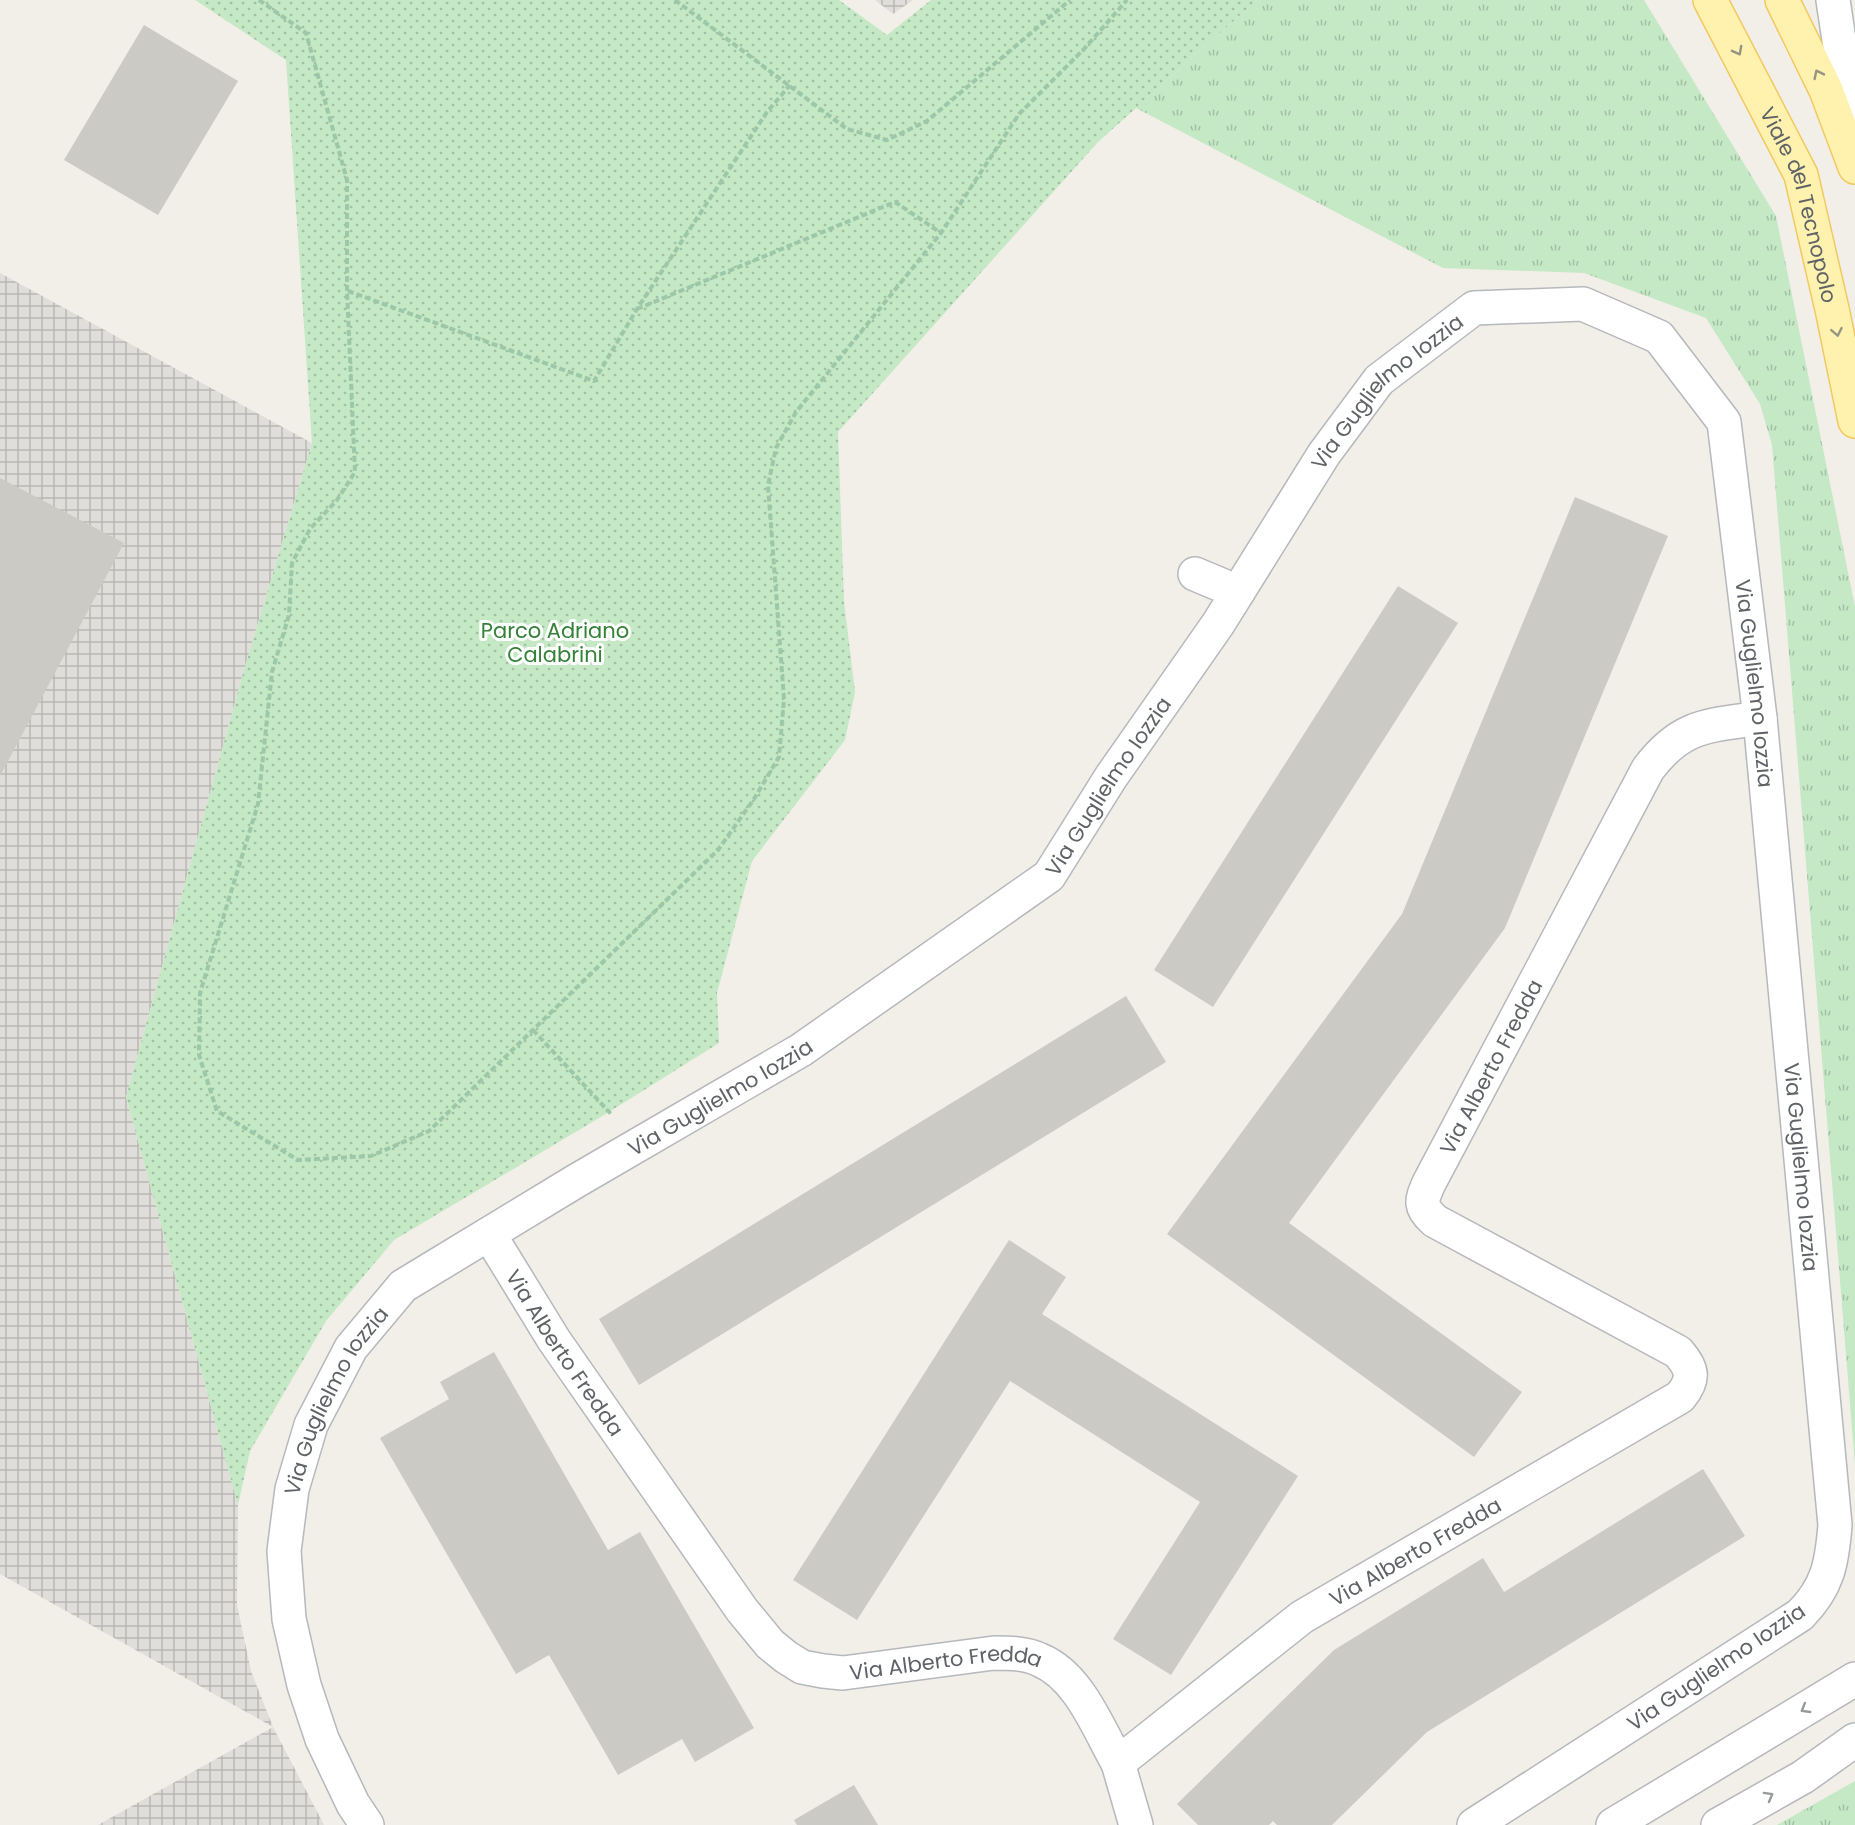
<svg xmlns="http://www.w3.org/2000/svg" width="1855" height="1825" viewBox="0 0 1855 1825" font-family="Poppins,sans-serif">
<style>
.industrial{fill:url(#industrial-grid)}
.grass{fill:url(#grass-tufts)}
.park{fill:url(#park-dots)}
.building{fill:#cccac5}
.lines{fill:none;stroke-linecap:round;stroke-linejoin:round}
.minor-casing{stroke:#b5b8bc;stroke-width:36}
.major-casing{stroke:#f2c960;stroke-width:36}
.path{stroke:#9cc7a9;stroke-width:4;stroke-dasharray:6 3;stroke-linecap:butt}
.minor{stroke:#fff;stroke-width:33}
.major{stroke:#fff2af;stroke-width:33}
.oneway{stroke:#979581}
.oneway2{stroke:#979a9d}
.labels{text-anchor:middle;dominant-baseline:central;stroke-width:6;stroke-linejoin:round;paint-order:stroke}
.street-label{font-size:21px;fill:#5f6368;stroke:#fff}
.park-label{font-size:21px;fill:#348238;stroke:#fff}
</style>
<defs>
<pattern id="industrial-grid" width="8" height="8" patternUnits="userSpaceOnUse" patternTransform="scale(1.5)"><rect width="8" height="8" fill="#e0deda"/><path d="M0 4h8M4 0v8" fill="none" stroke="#b9b8b5"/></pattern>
<pattern id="grass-tufts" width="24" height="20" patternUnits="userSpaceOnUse" patternTransform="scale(1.5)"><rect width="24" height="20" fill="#c5e8c5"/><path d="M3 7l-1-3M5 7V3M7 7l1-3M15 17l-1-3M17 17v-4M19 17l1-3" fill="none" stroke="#a3c0a4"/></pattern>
<pattern id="park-dots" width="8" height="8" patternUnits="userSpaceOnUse" patternTransform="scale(1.5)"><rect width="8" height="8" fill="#c5e8c5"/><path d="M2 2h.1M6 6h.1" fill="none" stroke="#a3c0a4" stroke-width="1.8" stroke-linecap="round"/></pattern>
</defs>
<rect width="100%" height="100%" fill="#f1efe8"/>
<!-- industrial -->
<g class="industrial">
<path d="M875,0H913L893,14Z"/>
<path d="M0,273L312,443L244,670L126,1097L238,1505L237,1605L251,1671L273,1727L324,1825H98L273,1727L0,1574Z"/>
</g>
<!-- grass -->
<g class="grass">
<path d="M1257,0H1644L1776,216L1855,607V1465L1772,445L1760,404L1706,318L1584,273L1443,268L1136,108Z"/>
<path d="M1855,1781V1825H1777Z"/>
</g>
<!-- park -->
<path class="park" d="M195,0H839L887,35L931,0H1257L1098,142L838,432L844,602L855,692L845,740L752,861L717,993L719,1043L609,1112L394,1240L326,1321L250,1451L238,1505L126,1097L244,670L312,443L286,60Z"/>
<!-- building -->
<g class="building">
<path d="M144,25L238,81L158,215L64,160Z"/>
<path d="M0,478L124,543L0,776Z"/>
<path d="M1575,497L1668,536L1505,928L1289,1223L1522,1392L1474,1457L1167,1234L1402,914Z"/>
<path d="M1398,586L1458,623L1213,1007L1154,970Z"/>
<path d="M1126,996L1166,1062L639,1385L599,1319Z"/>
<path d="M1009,1240L1066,1277L1042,1314L1298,1476L1171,1675L1113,1639L1200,1502L1010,1381L857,1620L793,1580Z"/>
<path d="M494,1352L608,1550L640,1532L754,1728L695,1762L682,1739L618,1775L549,1655L516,1674L380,1438L449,1399L440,1382Z"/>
<path d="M1703,1469L1745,1536L1427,1732L1332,1825H1277L1273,1821L1269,1825H1198L1177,1804L1334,1650L1483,1558L1504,1592Z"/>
<path d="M854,1785L878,1825H797L794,1820Z"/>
</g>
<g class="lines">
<defs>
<g id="minor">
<path d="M1833,0L1855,147"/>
<path d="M1195,574L1238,592"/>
<path id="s1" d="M489,1234L554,1340L742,1610L770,1644L786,1657L802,1667L823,1671L843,1673L994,1653C1009,1653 1026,1653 1040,1660C1079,1676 1098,1728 1118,1763L1302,1617L1680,1397C1695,1379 1693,1369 1678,1352L1435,1221C1419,1207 1421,1201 1429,1183L1648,769C1682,724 1708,726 1760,718"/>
<path d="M1118,1763L1136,1825"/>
<path id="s2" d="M367,1825L353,1804L322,1739L304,1685L289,1619L284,1551L292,1489L311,1425L351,1348L403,1286L576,1181L801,1050L1049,876L1111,777L1218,624L1324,454L1379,380L1474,308L1583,304L1659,337L1724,422L1760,718L1835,1525C1832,1563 1828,1587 1800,1615L1474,1825"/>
<path d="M1613,1825L1855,1679"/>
<path d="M1718,1825L1803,1777L1855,1740"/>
</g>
<g id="major">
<path id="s3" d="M1710,0L1801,175L1832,309L1855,421"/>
<path d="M1782,0L1826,90L1855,167"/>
</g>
</defs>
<!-- minor casing -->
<use href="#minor" class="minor-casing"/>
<!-- major casing -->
<use href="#major" class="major-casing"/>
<!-- path -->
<g class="path">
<path d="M259,0L306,33L347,180V290L355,472L337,500L310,529L292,563L289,615L272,672L258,804L200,993L199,1055L217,1111L298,1160L371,1156L429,1131L718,850L754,799L779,757L784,699L768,485L776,448L796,412L941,233L1019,114L1084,49L1127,0"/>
<path d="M675,0L847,129L887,140L927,121L1070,0"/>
<path d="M348,291L594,381L637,309L767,112L790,85"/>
<path d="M637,309L895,202L941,233"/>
<path d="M533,1030L612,1115"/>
</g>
<!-- minor -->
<use href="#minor" class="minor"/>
<!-- major -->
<use href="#major" class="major"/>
</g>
<!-- one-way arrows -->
<defs><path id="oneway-chevron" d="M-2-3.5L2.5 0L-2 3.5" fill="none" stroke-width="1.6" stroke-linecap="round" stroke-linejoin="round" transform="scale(1.5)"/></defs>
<g class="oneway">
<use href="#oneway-chevron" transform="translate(1738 51) rotate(62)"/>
<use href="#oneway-chevron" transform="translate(1818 74) rotate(-116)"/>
<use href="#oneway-chevron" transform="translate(1837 332) rotate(79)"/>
</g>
<g class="oneway2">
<use href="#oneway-chevron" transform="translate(1805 1709) rotate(149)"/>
<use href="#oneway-chevron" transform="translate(1769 1796) rotate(-29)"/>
</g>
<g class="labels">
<!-- street labels -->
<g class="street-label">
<text stroke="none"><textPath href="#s3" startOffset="225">Viale del Tecnopolo</textPath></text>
<text stroke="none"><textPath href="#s2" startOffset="1946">Via Guglielmo Iozzia</textPath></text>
<text stroke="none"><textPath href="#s2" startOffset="2630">Via Guglielmo Iozzia</textPath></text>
<text stroke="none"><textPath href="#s2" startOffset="1460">Via Guglielmo Iozzia</textPath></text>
<text stroke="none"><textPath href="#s1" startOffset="2084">Via Alberto Fredda</textPath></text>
<text stroke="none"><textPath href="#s2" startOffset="956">Via Guglielmo Iozzia</textPath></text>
<text stroke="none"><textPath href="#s2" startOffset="3116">Via Guglielmo Iozzia</textPath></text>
<text stroke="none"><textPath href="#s1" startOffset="141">Via Alberto Fredda</textPath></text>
<text stroke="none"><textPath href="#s2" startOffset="452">Via Guglielmo Iozzia</textPath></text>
<text stroke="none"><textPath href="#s1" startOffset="1275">Via Alberto Fredda</textPath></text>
<text transform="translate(1716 1667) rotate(-34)">Via Guglielmo Iozzia</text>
<text stroke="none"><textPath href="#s1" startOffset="682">Via Alberto Fredda</textPath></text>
</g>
<!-- park labels -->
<g class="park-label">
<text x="555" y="630">Parco Adriano<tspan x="555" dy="24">Calabrini</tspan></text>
</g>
</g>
</svg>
